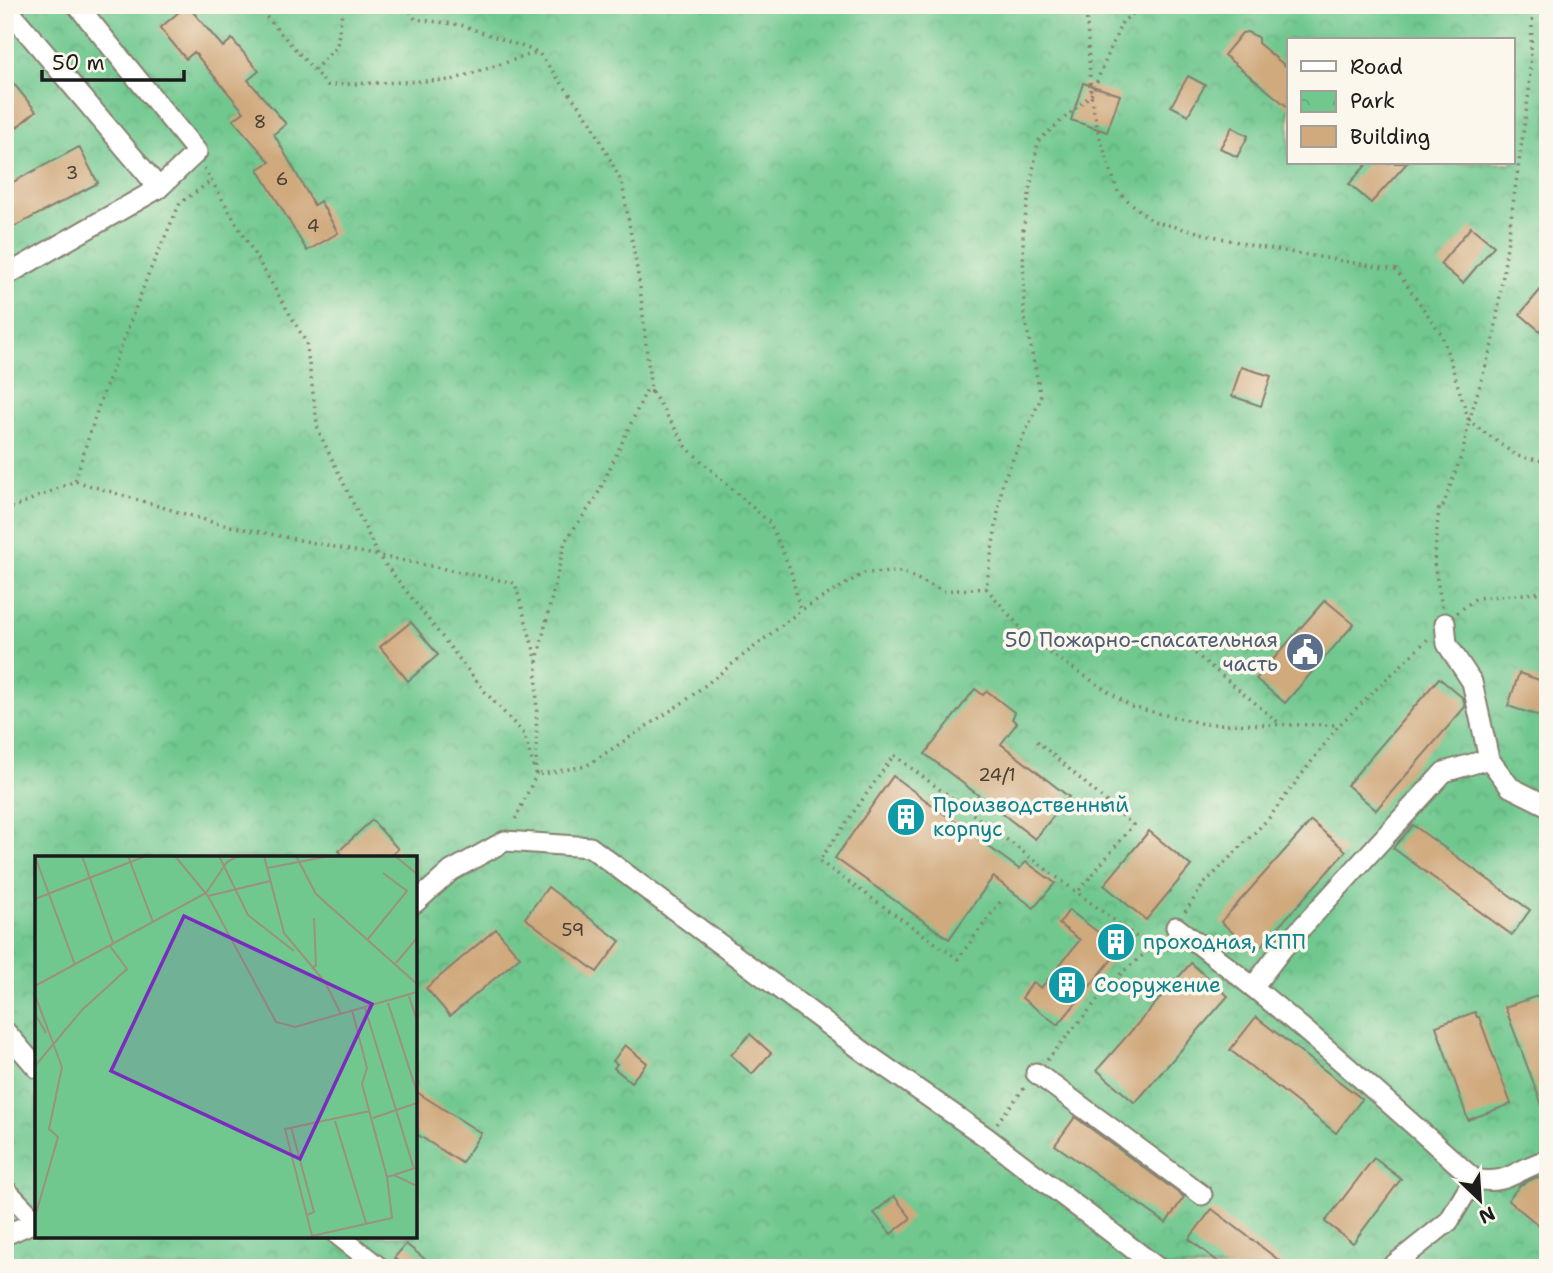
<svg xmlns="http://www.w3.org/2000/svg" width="1553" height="1273" viewBox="0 0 1553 1273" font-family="'Shantell Sans',sans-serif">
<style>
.park{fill:url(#park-crowns);stroke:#467256;stroke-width:2;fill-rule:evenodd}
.building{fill:#d0a97d}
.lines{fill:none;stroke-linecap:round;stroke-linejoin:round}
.minor-casing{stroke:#867e6e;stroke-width:23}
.path{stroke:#867e6e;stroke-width:3.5;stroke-dasharray:2 5;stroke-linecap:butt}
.minor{stroke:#fff;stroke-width:19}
.labels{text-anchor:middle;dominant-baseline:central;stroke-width:7;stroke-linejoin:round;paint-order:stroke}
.number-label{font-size:18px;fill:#493f34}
.service-label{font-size:21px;fill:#4e5e75;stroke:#fbf7ec;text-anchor:end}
.culture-label{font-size:21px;fill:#0d838f;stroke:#fbf7ec;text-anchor:start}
.inset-road{fill:none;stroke:#9b917e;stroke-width:2}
.view{fill:#7b2cbf;fill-opacity:0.15;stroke:#7b2cbf;stroke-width:3.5}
.inset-edge{fill:none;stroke:#1c1c1c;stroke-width:3.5}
</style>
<defs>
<pattern id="park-crowns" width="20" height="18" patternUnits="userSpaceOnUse" patternTransform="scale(1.75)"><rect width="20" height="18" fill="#70c88f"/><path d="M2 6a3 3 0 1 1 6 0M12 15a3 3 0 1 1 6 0" fill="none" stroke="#60ab7b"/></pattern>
</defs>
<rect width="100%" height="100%" fill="#fbf7ec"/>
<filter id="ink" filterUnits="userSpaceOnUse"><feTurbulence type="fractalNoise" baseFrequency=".0143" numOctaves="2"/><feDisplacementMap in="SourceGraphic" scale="14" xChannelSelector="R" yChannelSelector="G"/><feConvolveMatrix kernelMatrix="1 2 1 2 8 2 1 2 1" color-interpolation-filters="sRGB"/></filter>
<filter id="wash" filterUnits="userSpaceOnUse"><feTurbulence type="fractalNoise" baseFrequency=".00686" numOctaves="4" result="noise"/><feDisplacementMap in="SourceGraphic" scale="28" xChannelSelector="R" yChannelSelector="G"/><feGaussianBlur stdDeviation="1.57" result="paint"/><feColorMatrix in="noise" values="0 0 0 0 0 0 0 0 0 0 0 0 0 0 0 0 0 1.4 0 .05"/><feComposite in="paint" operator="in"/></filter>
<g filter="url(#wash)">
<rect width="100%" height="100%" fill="#f0dfbf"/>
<!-- park -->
<path class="park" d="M5,5H1548V1268H5ZM1289,40H1513V163H1289ZM37,858H415V1236H37Z"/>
<g id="blocks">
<!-- building -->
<g class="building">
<path d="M187,5L223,47L232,39L259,71L248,80L286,124L274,134L314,205L320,201L338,233L307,251L258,169L270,162L233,120L244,112L194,52L186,59L160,28Z"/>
<path d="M1247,32L1258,37V43L1289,69V108L1224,55L1242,33Z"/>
<path d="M5,73L36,111L5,137Z"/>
<path d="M1188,76L1205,85L1188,115L1171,106Z"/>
<path d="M1083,83L1120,95L1107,132L1071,120Z"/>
<path d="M1232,127L1248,136L1237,157L1220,148Z"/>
<path d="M79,147L98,183L10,229L5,219V186Z"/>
<path d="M1368,163H1407L1371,203L1349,184Z"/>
<path d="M1471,227L1494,246L1463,283L1440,264Z"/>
<path d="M1548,281V322L1540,331L1520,314Z"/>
<path d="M1241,367L1271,376L1261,406L1232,396Z"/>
<path d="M1325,600L1354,624L1285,703L1256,679Z"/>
<path d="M411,622L438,655L408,681L380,647Z"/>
<path d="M1519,673L1548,683V719L1508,706Z"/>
<path d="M1439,678L1463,698L1465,707L1376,810L1347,785Z"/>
<path d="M975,689L983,695L987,691L1015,713L1012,719L1017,723L1001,744L1069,797L1035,839L925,754Z"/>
<path d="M893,776L1019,869L1026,862L1055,883L1034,908L993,877L949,939L835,858Z"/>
<path d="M372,820L398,849L389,858H346L339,851Z"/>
<path d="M1311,821L1346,851L1255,953L1221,922Z"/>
<path d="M1413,825L1530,910L1512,935L1393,848Z"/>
<path d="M1149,831L1191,866L1146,920L1104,885Z"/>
<path d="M548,887L620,941L597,972L525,918Z"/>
<path d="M1069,910L1107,939L1114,931L1127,941L1058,1025L1022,998L1033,982L1041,988L1080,940L1059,924Z"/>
<path d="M496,929L520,957L450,1016L426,988Z"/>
<path d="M1191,963L1228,996L1135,1103L1097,1070Z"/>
<path d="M1540,995L1548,1016L1546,1116L1505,1007Z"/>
<path d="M1475,1012L1477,1017H1479L1511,1104L1468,1120L1436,1026Z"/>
<path d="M1256,1017L1362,1099L1336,1133L1230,1050Z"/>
<path d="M750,1034L771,1053L752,1074L731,1055Z"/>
<path d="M625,1045L647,1063L631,1082L614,1068L617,1064L613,1061Z"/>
<path d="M415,1091L481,1133L462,1163L415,1133Z"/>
<path d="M1075,1117L1184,1197L1166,1223L1055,1145Z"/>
<path d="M1374,1158L1401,1179L1353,1243L1325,1222Z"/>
<path d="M1537,1177L1548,1185V1233L1508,1200L1520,1185Z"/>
<path d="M894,1196L911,1218L891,1234L874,1213Z"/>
<path d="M1212,1209L1289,1268H1226L1189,1239Z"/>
<path d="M406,1244L436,1268H407L394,1258Z"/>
</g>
</g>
</g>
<g filter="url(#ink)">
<use href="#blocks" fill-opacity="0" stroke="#867e6e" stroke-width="2"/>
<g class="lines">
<defs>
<g id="minor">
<path d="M5,6L159,188"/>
<path d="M5,276L159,188L197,152L77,5"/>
<path d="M1445,623L1447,644L1472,682L1489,759L1510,787L1548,806"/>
<path d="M415,903L451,871L505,841L590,847L864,1052L986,1137L1158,1268"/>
<path d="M1176,927C1280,1005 1377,1092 1474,1179C1510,1186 1516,1168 1548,1160"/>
<path d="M1253,987L1283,948L1444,772L1489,759"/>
<path d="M5,1031L37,1068"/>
<path d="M1036,1073L1202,1195"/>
<path d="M5,1189L36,1221"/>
<path d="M5,1235L37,1221"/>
<path d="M339,1236L380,1268"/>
<path d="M1390,1268L1449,1221L1474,1179"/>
</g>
</defs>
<!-- minor casing -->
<use href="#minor" class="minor-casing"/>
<!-- path -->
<g class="path">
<path d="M261,5V11L327,85L452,80L538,52"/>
<path d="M407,5L415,19L461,25L538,52L591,122L622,183L640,287L651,392L647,389L596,498L565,541L537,661"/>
<path d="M1086,5L1091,95L1098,132L1118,192L1152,221L1254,246L1396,270L1442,335L1469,421L1463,451L1443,506L1439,507L1434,563L1442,607"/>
<path d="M1144,5L1122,22L1091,95L1038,141L1023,231L1024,314L1041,398L1003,481L986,588L1033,642L1132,707L1204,724L1339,725"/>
<path d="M1533,5L1529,91L1494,338L1469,421L1517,456L1548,462"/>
<path d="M314,70L337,46L343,5"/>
<path d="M204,168L306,342L318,430L378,555L486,693L524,734L536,775L586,766L685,701L800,611L864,573L902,572L943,591L986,588"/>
<path d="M652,392L688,449L770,523L791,571L800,611"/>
<path d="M75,480L99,405L148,275L180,203L210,182"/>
<path d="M5,511L75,481L215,523L515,583L537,661L536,775L514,822"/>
<path d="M1457,613L1476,598L1548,592"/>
<path d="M1168,631L1278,722"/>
<path d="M1037,741L1133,825L1078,892"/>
<path d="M1000,902L958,959L819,861L894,755L1151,948"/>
<path d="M1185,912L1203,885L1269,818L1339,725L1428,639"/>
<path d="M1047,1060L1117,977L1162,939"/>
<path d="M997,1123L1025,1087"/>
</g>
<!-- minor -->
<use href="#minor" class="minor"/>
</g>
</g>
<!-- icons -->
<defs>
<symbol id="civic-disc" viewBox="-11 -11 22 22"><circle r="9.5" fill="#5c6f8a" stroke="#fbf7ec"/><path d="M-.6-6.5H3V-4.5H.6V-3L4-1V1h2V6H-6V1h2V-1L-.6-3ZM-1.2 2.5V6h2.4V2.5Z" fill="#fff"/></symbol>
<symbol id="building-disc" viewBox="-11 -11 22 22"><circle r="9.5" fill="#0f9aa8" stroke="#fbf7ec"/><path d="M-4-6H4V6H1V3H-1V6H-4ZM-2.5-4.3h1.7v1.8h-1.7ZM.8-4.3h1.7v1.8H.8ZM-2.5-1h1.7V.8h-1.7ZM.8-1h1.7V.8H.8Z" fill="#fff"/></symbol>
</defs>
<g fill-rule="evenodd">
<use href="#civic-disc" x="1283" y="630" width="44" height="44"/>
<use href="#building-disc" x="884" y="795" width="44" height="44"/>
<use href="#building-disc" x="1094" y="920" width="44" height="44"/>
<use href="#building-disc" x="1045" y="963" width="44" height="44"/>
</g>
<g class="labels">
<!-- number labels -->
<g class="number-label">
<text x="260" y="122">8</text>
<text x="72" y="173">3</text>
<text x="282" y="179">6</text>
<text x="313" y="226">4</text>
<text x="997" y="775">24/1</text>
<text x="573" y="930">59</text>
</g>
<!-- service labels -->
<g class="service-label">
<text x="1278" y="640">50 Пожарно-спасательная<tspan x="1278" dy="24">часть</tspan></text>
</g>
<!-- culture labels -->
<g class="culture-label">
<text x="933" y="805">Производственный<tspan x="933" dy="24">корпус</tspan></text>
<text x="1143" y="942">проходная, КПП</text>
<text x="1094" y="985">Сооружение</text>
</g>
</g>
<!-- overview -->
<g transform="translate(35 856)">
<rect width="382" height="382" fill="#f0dfbf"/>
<path d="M0,0H381V381H0Z" fill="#70c88f"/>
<path class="inset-road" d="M0,0L40,109M47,0L78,87M93,0L118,66M140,0L173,40L241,166L260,171L382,136M184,0L213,59L259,95M229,0L249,77L290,126L306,158M261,0L281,38L382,128M360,0L382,18M232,12L295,0M173,40L235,25M0,43L111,0M333,83L372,35L348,17M361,107L382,82M277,113L281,109L279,62M0,130L171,37L192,6L203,0M0,139L27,211L14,273L23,281L0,361M374,140L382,165M353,147L382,236M330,152L379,313M317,154L332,212L327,228L352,321L359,319L382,330M0,158L11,177M0,210L47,154L92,113L75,90M335,255L250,273L277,380L357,362L352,321M338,262L382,247M300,265L331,367M256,271L279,356L272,359M359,319L380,312"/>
<path class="view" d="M149,60L337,148L265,303L76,215Z"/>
<rect width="382" height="382" class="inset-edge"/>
</g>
<!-- margin -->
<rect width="1553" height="1273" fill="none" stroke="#fbf7ec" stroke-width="28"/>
<!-- legend -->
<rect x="1287" y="38" width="228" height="126" fill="#fbf7ec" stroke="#a29f99" stroke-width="2"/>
<rect x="1301" y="61" width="35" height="10" fill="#ffffff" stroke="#a29f99" stroke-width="2"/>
<text x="1350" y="74" font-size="21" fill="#1c1c1c">Road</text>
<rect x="1301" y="91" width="35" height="21" fill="url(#park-crowns)" stroke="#a29f99" stroke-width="2"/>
<text x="1350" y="108" font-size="21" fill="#1c1c1c">Park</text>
<rect x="1301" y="126" width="35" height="21" fill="#d0a97d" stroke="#a29f99" stroke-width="2"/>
<text x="1350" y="144" font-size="21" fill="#1c1c1c">Building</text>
<!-- north arrow -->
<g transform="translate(1480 1200) rotate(155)" stroke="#fbf7ec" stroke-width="5" paint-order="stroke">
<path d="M0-5L12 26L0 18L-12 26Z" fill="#1c1c1c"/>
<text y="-10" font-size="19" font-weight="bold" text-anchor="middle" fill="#1c1c1c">N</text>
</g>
<!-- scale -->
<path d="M42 70v10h142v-10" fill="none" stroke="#1c1c1c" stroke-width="3.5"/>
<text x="52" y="70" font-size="21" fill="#1c1c1c" stroke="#fbf7ec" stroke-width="5" paint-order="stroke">50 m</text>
</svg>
